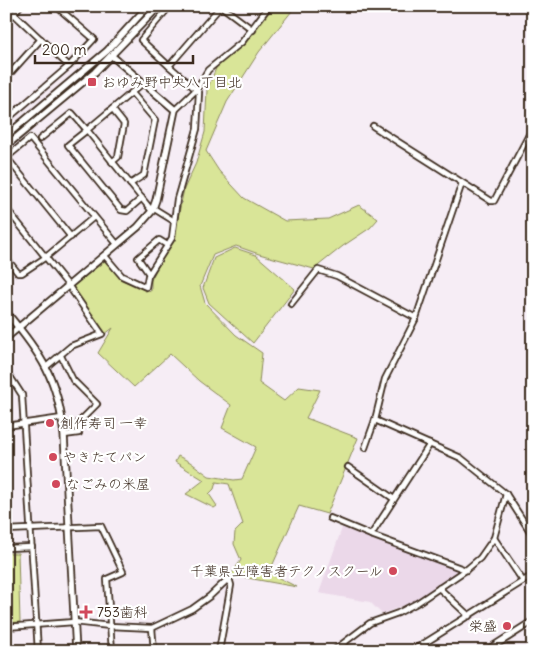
<svg xmlns="http://www.w3.org/2000/svg" width="539" height="657" viewBox="0 0 539 657" font-family="Delius,'Klee One',sans-serif">
<style>
.built{fill:#ebd8e9}
.green{fill:#d9e598;stroke:#8a885b}
.lines{fill:none;stroke-linecap:round;stroke-linejoin:round}
.minor-casing{stroke:#3b2a1e;stroke-width:8}
.tertiary-casing{stroke:#3b2a1e;stroke-width:9}
.minor{stroke:#fff;stroke-width:4.5}
.tertiary{stroke:#fff;stroke-width:5.5}
.poi-dot{fill:#d1495b;stroke:#fff;stroke-width:2}
.labels{text-anchor:middle;dominant-baseline:central;stroke-width:4.5;stroke-linejoin:round;paint-order:stroke}
.poi-label{font-size:14px;fill:#3b2a1e;stroke:#fff;text-anchor:start}
</style>
<rect width="100%" height="100%" fill="#f6edf5"/>
<filter id="ink" filterUnits="userSpaceOnUse"><feTurbulence type="fractalNoise" baseFrequency=".02" numOctaves="2"/><feDisplacementMap in="SourceGraphic" scale="10" xChannelSelector="R" yChannelSelector="G"/><feConvolveMatrix kernelMatrix="1 2 1 2 8 2 1 2 1" color-interpolation-filters="sRGB"/></filter>
<g filter="url(#ink)">
<!-- built -->
<path class="built" d="M342,528L460,570V571L415,601L382,614L370,602L319,593Z"/>
<!-- green -->
<g class="green">
<path d="M271,6H296L259,52L227,102L206,151L219,171L244,198L285,221L328,219L359,205L378,219L370,228L343,246L314,269L259,254L236,246L213,255L200,286L205,303L236,335L262,353L259,383L284,401L299,387L320,390L306,418L358,438L327,514L299,506L269,573L297,587L231,575L241,560L234,544L235,532L243,524L229,484L216,482L214,489L209,494L217,506L214,508L186,494L204,480L175,462L178,456L190,462L209,476L234,480L242,479L256,447L222,428L231,405L199,381L170,354L134,387L98,353L113,328L105,334L72,287L106,260L122,280L151,291V280L160,262L173,242L184,189L196,163L205,132L207,90L219,61L241,46Z"/>
<path d="M235,248L256,255L295,289L253,343L209,303L203,288L214,258Z"/>
<path d="M6,553H18L20,622L6,623Z"/>
</g>
<g class="lines">
<defs>
<g id="minor">
<path d="M221,6L253,30"/>
<path d="M14,14L69,66"/>
<path d="M6,22L20,6"/>
<path d="M169,66L141,40L170,6"/>
<path d="M6,78L41,39"/>
<path d="M143,83L87,130L152,211"/>
<path d="M112,109L124,124L118,157L112,162"/>
<path d="M175,110L196,90L208,70L242,42L269,6"/>
<path d="M6,120L69,66L94,39L56,6"/>
<path d="M373,126L491,201H494L533,127"/>
<path d="M40,139L72,113L87,130L68,145L121,210L127,211L142,198"/>
<path d="M6,158L30,138L117,244"/>
<path d="M7,158L71,237"/>
<path d="M130,184L144,175L155,120L132,93"/>
<path d="M6,208L68,285L102,334L71,346L46,367"/>
<path d="M153,208L174,221"/>
<path d="M105,256L122,276L146,287L148,276L172,238L177,199L197,129L199,92L169,66L221,6"/>
<path d="M6,258L18,273H22L46,257L94,217"/>
<path d="M149,274L138,258L159,240L167,245"/>
<path d="M291,304L318,270L337,276L416,318"/>
<path d="M61,356L73,380L97,404L79,422V433L64,435"/>
<path d="M6,381L11,378L22,395L38,651"/>
<path d="M375,420L461,458L506,494L533,536"/>
<path d="M6,426L62,418"/>
<path d="M365,448L375,420L385,379L416,318L462,183"/>
<path d="M348,467L394,499"/>
<path d="M330,518L371,535L466,570"/>
<path d="M6,530L101,526L123,572L107,579L112,651"/>
<path d="M371,535L430,444"/>
<path d="M494,538L523,581"/>
<path d="M6,548L32,547"/>
<path d="M439,588L469,616"/>
<path d="M6,627L74,622L110,626L152,628L192,609L210,596L229,578"/>
<path d="M152,628L154,651"/>
<path d="M219,651L231,585L229,578"/>
<path d="M333,651L370,623L398,613L417,603L466,570L480,558L494,538L506,494"/>
<path d="M412,651L533,575"/>
</g>
<g id="tertiary">
<path d="M6,136L107,51L148,6"/>
<path d="M6,146L95,72L159,6"/>
<path d="M6,312C42,355 58,379 64,435L76,651"/>
<path d="M6,338L138,227L152,211L156,200L175,110L112,56"/>
<path d="M486,651L533,621"/>
</g>
</defs>
<!-- minor casing -->
<use href="#minor" class="minor-casing"/>
<!-- tertiary casing -->
<use href="#tertiary" class="tertiary-casing"/>
<!-- minor -->
<use href="#minor" class="minor"/>
<!-- tertiary -->
<use href="#tertiary" class="tertiary"/>
</g>
</g>
<!-- markers -->
<g class="poi-dot">
<rect x="87" y="77" width="10" height="10" rx="2.5"/>
<circle cx="50" cy="423" r="5"/>
<circle cx="53" cy="457" r="5"/>
<circle cx="56" cy="484" r="5"/>
<circle cx="393" cy="571" r="5"/>
<path d="M83.5 604.5h5v5h5v5h-5v5h-5v-5h-5v-5h5z"/>
<circle cx="507" cy="626" r="5"/>
</g>
<g class="labels">
<!-- poi labels -->
<g class="poi-label">
<text x="102" y="82">おゆみ野中央八丁目北</text>
<text x="60" y="423">創作寿司 一幸</text>
<text x="63" y="457">やきたてパン</text>
<text x="66" y="484">なごみの米屋</text>
<text x="383" y="571" text-anchor="end">千葉県立障害者テクノスクール</text>
<text x="97" y="612">753歯科</text>
<text x="497" y="626" text-anchor="end">栄盛</text>
</g>
</g>
<!-- margin -->
<rect width="539" height="657" fill="none" stroke="#fff" stroke-width="25"/>
<rect x="12" y="12" width="514" height="632" fill="none" stroke="#3b2a1e" stroke-width="2" filter="url(#ink)"/>
<!-- scale -->
<path d="M35 55v8h158v-8" fill="none" stroke="#3b2a1e" stroke-width="2.5"/>
<text x="42" y="55" font-size="15" fill="#3b2a1e" stroke="#ffffff" stroke-width="4" paint-order="stroke">200 m</text>
</svg>
